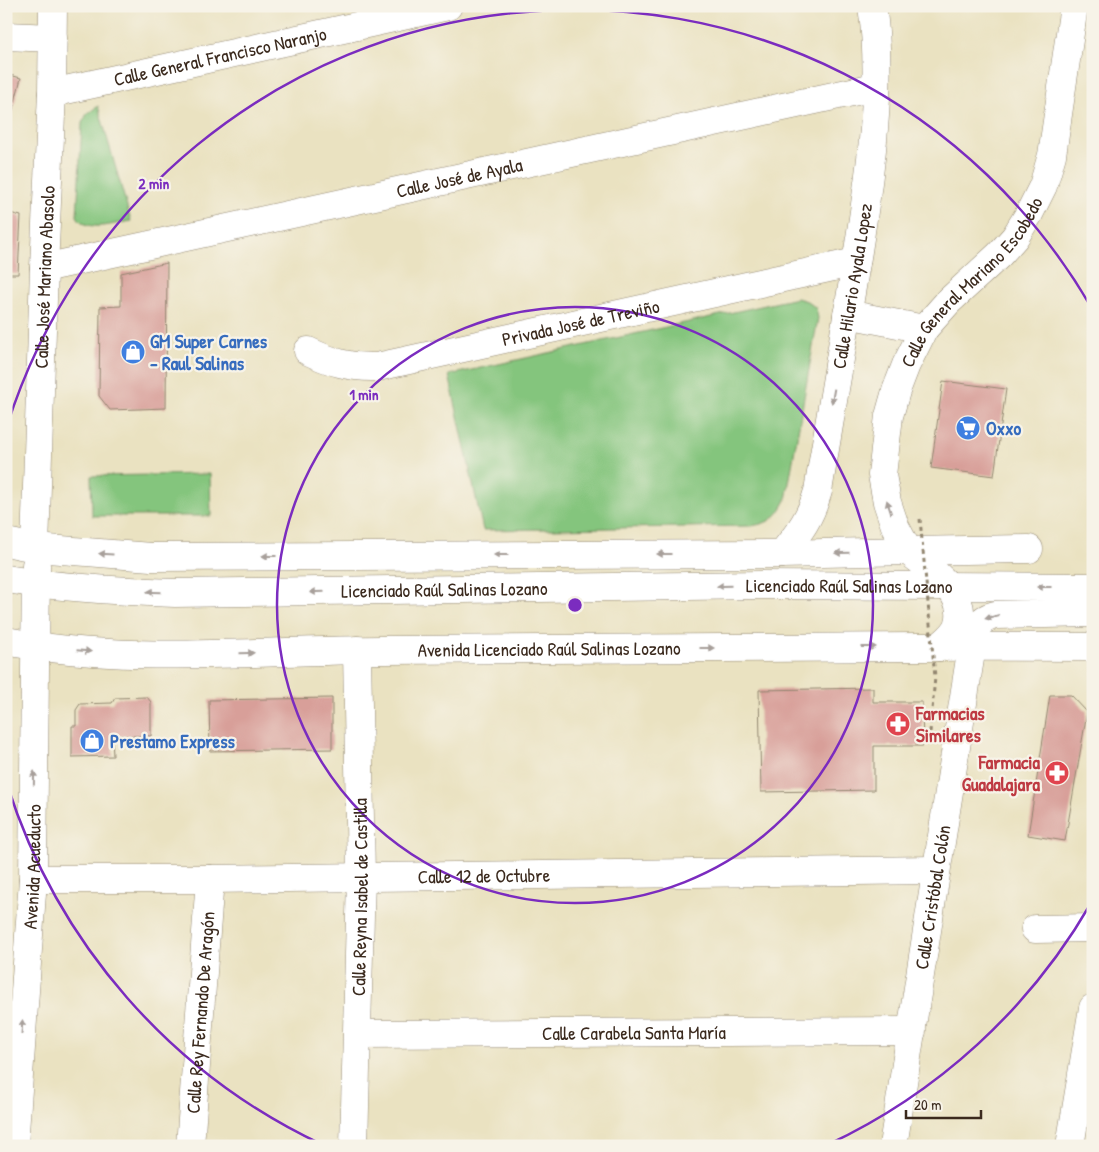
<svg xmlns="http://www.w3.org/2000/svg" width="1099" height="1152" viewBox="0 0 1099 1152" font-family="'Patrick Hand',sans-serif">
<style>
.green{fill:#84c57d;stroke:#60784e}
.building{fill:#d89f99}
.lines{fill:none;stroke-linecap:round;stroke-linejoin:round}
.minor-casing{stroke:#928670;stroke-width:29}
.major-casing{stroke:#928670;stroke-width:29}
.path{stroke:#928670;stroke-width:3;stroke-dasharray:4 4;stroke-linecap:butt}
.minor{stroke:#fff;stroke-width:28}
.major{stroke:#fff;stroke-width:28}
.path-bridge{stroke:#928670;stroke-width:3;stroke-dasharray:4 4;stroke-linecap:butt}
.oneway{fill:#a79f9a}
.ring{fill:none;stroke:#7b2cbf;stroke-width:2.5}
.labels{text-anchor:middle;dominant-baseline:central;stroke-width:4.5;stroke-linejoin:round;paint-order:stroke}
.street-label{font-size:19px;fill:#3b2a1e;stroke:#f7f3e8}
.shop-label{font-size:19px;font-weight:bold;fill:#366cbe;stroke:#f7f3e8;text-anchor:start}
.health-label{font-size:19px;font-weight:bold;fill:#be3a42;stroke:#f7f3e8;text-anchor:start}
.centre{fill:#7b2cbf;stroke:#f7f3e8;stroke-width:2.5}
.ring-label{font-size:15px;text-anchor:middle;font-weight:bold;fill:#7b2cbf;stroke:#f7f3e8;stroke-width:4.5;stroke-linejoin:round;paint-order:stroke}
</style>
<rect width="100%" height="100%" fill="#f7f3e8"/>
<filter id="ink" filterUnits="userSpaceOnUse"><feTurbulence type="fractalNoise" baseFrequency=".02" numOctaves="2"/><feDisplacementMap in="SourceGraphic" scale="10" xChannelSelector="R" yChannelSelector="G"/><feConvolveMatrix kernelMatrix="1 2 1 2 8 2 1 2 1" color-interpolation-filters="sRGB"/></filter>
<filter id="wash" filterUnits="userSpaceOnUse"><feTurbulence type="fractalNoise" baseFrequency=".0096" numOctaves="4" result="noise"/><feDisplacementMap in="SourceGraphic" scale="20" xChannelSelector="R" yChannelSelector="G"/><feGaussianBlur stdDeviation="1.12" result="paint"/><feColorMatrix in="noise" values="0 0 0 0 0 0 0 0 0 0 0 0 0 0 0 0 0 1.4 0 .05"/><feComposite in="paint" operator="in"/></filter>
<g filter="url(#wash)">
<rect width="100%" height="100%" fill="#eae2c1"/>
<!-- green -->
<g class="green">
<path d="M98,106L131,221C116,223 86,234 77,216L82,123L87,114Z"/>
<path d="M797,298L807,301L816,308L818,318L786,500C777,518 770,523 751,526L483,530L449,375Z"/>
<path d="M210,474L211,516H92L91,476Z"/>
</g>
<g id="blocks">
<!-- building -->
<g class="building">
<path d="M6,74L21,78L7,133H6Z"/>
<path d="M6,212L21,216L18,274H6Z"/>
<path d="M167,263L166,408L110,410L99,396L100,307L121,306V273Z"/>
<path d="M943,381L1006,389L994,476L931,468Z"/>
<path d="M873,688V702H922L923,746H874V790L761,792L759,690Z"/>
<path d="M1050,695H1071L1087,712L1065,841L1028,835Z"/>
<path d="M147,697L151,702V736H112L113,756L72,757V726H76V710L80,704L112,703L115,698Z"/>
<path d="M332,698V749L210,751L209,700Z"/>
</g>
</g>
</g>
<g filter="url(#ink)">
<use href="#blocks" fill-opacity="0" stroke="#928670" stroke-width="1"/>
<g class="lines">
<defs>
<g id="minor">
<path d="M6,36L53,38"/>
<path id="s1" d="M52,93L448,6"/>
<path id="s2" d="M44,268L875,87"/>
<path d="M847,314L924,329"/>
<path id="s3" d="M308,351C331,362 351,368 377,367L856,262"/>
<path id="s4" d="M35,548L44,268L52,93L53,6"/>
<path id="s5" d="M1029,549L908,551L895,526L887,502L882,475L889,416L896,391L906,365L924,329L948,302L999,255L1015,237L1029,214L1043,186L1052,155L1074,6"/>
<path id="s6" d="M782,554C800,531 810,519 818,491C831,411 845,331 858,251C870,175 884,83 872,6"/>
<path id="s7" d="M33,879H210L936,870"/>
<path d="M1035,929L1093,928"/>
<path id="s8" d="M358,1034L912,1031"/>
<path id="s9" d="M190,1146L210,879"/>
<path id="s10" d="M354,1146L361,877L357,650"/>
<path id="s11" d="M893,1146L972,646"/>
<path d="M1070,1146L1093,1008"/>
</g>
<g id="major">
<path d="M6,542L35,548L151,557L782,554L908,551C928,568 968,592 959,623C957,633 947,640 939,647"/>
<path id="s12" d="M6,579C62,588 118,591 175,593L761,585L1093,587"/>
<path id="s13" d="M6,641C130,665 258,650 382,650C619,648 856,646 1093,647"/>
<path d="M972,646C976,629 976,620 995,615L1093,613"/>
<path id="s14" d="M14,1146L33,879L36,565"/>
</g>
</defs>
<!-- minor casing -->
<use href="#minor" class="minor-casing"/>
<!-- major casing -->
<use href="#major" class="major-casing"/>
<!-- path -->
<path class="path" d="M930,732L935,677"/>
<!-- minor -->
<use href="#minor" class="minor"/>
<!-- major -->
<use href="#major" class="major"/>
<!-- path-bridge -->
<path class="path-bridge" d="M920,519L935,677"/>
</g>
<!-- one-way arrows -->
<defs><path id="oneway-solid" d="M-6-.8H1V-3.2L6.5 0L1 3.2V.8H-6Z" transform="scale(1.25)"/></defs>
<g class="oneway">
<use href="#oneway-solid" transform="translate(833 396) rotate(100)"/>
<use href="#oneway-solid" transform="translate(889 507) rotate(-108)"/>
<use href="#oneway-solid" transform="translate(842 553) rotate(179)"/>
<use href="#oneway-solid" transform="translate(106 554) rotate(-176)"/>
<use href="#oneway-solid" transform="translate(664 554) rotate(180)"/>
<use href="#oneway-solid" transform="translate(501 555) rotate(180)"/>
<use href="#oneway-solid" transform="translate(269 556) rotate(180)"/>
<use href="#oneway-solid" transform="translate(724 586) rotate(179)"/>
<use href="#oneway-solid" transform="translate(1044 587) rotate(-180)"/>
<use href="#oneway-solid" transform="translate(154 592) rotate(-178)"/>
<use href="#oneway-solid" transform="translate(317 592) rotate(179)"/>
<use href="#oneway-solid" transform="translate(992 617) rotate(165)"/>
<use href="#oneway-solid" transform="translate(869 647)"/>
<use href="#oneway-solid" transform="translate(707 648)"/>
<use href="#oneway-solid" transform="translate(84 651) rotate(5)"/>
<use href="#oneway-solid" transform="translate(247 653) rotate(-2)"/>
<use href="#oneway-solid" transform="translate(34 778) rotate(-89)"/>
<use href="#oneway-solid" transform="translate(22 1027) rotate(-86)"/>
</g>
</g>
<!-- distance rings -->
<g class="ring">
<circle cx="575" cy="605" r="298"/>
<path d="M1091 903A596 596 0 0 1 827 1145M323 1145A596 596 0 0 1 7 784M7 426A596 596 0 0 1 1091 307"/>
</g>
<!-- icons -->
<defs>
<symbol id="shop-disc" viewBox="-11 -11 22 22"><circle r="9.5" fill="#3f7fe0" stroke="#f7f3e8"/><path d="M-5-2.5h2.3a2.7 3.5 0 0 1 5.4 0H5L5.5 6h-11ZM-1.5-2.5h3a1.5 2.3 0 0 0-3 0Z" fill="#fff"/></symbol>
<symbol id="supermarket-disc" viewBox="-11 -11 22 22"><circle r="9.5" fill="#3f7fe0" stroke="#f7f3e8"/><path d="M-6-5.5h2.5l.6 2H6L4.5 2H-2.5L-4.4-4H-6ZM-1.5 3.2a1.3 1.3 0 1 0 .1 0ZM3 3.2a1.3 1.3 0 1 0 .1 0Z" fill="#fff"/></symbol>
<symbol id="pharmacy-disc" viewBox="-11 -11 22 22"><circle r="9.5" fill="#e0444e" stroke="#f7f3e8"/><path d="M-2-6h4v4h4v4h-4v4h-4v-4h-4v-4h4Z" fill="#fff"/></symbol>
</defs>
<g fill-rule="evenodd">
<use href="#shop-disc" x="119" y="338" width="28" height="28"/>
<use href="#supermarket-disc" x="954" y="414" width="28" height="28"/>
<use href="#pharmacy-disc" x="884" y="710" width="28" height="28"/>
<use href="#shop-disc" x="78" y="727" width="28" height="28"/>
<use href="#pharmacy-disc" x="1043" y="759" width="28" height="28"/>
</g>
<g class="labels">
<!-- street labels -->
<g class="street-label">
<text stroke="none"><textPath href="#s1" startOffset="172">Calle General Francisco Naranjo</textPath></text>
<text stroke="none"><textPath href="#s2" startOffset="425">Calle José de Ayala</textPath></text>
<text stroke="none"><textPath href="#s4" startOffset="271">Calle José Mariano Abasolo</textPath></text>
<text stroke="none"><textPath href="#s5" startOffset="422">Calle General Mariano Escobedo</textPath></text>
<text stroke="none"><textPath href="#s6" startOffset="281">Calle Hilario Ayala Lopez</textPath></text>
<text stroke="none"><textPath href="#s3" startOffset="280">Privada José de Treviño</textPath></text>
<text stroke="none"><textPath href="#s12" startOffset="844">Licenciado Raúl Salinas Lozano</textPath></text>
<text stroke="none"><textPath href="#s12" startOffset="439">Licenciado Raúl Salinas Lozano</textPath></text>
<text stroke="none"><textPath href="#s13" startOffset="544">Avenida Licenciado Raúl Salinas Lozano</textPath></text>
<text stroke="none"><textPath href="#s14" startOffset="280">Avenida Acueducto</textPath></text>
<text stroke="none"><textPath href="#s7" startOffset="451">Calle 12 de Octubre</textPath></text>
<text stroke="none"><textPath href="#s11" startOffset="252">Calle Cristóbal Colón</textPath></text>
<text stroke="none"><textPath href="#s10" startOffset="249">Calle Reyna Isabel de Castilla</textPath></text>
<text stroke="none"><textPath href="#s9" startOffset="134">Calle Rey Fernando De Aragón</textPath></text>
<text stroke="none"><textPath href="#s8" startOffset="276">Calle Carabela Santa María</textPath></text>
</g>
<!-- shop labels -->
<g class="shop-label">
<text x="150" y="341">GM Super Carnes<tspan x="150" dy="22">- Raul Salinas</tspan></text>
<text x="986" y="428">Oxxo</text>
<text x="110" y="741">Prestamo Express</text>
</g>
<!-- health labels -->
<g class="health-label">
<text x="916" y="713">Farmacias<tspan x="916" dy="22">Similares</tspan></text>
<text x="1040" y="762" text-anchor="end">Farmacia<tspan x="1040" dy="22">Guadalajara</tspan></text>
</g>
</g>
<circle cx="575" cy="605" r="8" class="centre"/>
<g class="ring-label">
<text x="154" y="189">2 min</text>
<text x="364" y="400">1 min</text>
</g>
<!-- margin -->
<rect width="1099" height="1152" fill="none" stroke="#f7f3e8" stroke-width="25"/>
<!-- scale -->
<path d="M906 1110v8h75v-8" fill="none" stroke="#3b2a1e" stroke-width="2.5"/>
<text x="914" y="1110" font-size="15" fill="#3b2a1e" stroke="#f7f3e8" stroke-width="4" paint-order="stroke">20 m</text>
</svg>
